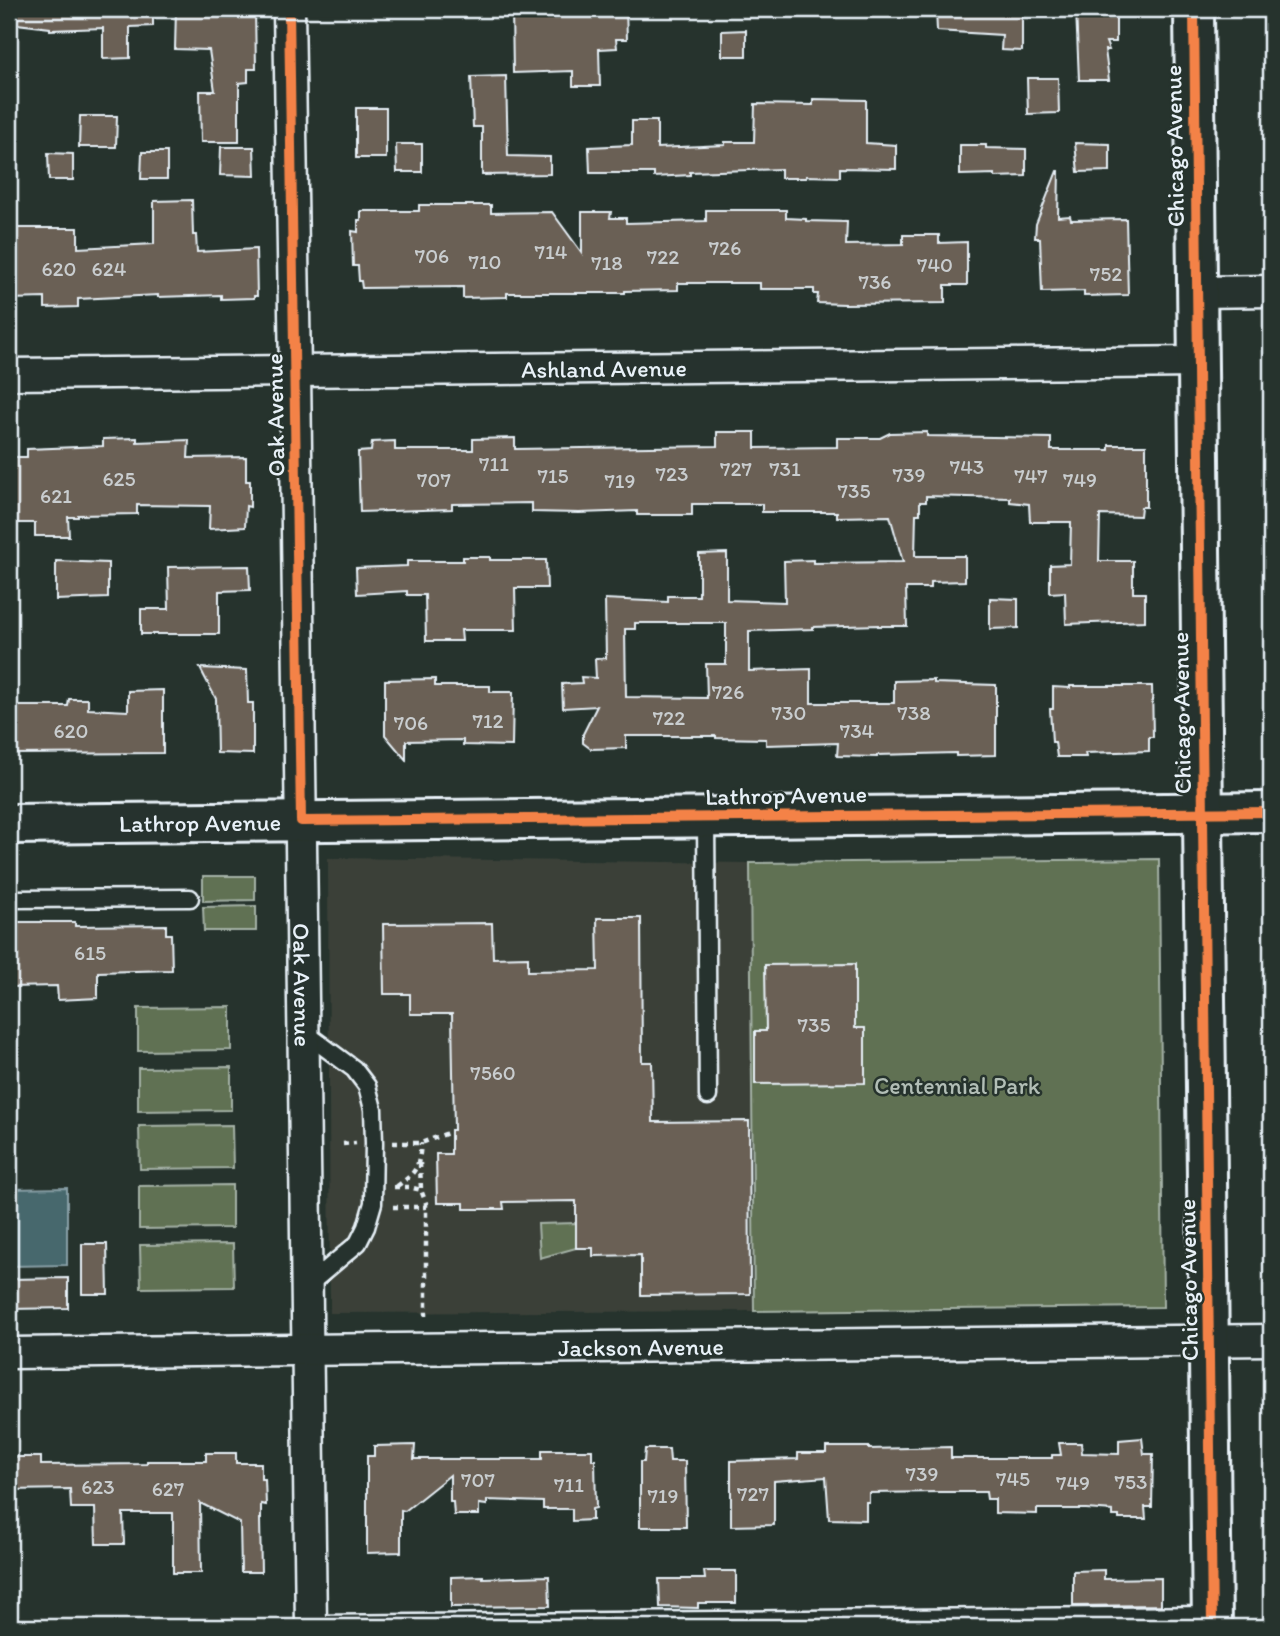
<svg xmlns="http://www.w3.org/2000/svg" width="1280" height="1636" viewBox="0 0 1280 1636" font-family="Itim,sans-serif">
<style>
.built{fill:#3b4139}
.green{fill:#617153;stroke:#a4b1a6;stroke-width:2}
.water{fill:#46676d;stroke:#879ea5;stroke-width:2}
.building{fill:#6b6155;stroke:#e8f1f8;stroke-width:2;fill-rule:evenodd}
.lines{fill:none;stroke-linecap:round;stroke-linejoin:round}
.service-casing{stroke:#e8f1f8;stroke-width:21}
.minor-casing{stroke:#e8f1f8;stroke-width:35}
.tertiary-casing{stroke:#e8f1f8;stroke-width:44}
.secondary-casing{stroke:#e8f1f8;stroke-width:44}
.path{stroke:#e8f1f8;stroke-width:4.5;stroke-dasharray:5 5;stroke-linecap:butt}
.service{stroke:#26332d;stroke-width:16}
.minor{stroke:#26332d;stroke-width:30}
.tertiary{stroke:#26332d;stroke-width:38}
.secondary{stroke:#26332d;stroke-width:38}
.cycleway-casing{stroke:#26332d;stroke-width:15}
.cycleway{stroke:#f48246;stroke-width:10}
.labels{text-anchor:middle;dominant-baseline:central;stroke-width:5;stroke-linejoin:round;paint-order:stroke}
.number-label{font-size:21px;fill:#c9cdcf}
.street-label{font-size:24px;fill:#e8f1f8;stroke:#26332d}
.park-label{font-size:24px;fill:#b2beb6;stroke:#26332d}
</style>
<rect width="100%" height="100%" fill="#26332d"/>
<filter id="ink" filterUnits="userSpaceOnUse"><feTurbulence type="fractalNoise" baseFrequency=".0143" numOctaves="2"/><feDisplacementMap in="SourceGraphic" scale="14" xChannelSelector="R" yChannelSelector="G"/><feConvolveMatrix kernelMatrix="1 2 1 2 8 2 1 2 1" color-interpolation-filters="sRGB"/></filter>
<g filter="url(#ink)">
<!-- built -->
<path class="built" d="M328,858L750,863L754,1311L330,1313Z"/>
<!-- green -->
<g class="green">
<path d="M1159,859L1163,1307L754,1311L750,863Z"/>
<path d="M203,876H255V900L203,901Z"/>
<path d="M256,906V931H204L203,907Z"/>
<path d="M231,1007V1050L138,1051V1008Z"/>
<path d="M231,1067V1110L138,1111V1068Z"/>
<path d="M232,1125L233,1168L140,1169L139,1126Z"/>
<path d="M232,1185V1228L139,1229V1186Z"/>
<path d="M576,1223V1248L540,1258L538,1224Z"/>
<path d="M233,1244L234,1287L141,1288L140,1245Z"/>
</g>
<!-- water -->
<path class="water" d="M67,1188V1265L9,1266V1189Z"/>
<!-- building -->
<g class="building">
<path d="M9,9H153V26L130,27V58L103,59V28L50,30V28L9,23Z"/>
<path d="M176,9H255L256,69H248V82L239,83V142H201L200,91H215L209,50L175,49Z"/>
<path d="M512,9H626L627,39H616L617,48L599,49L600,86H573V71L513,73Z"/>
<path d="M936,9H1022V51L1001,50L1002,35L937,31Z"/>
<path d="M1076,9H1116V42H1106L1109,50H1105L1109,80H1079Z"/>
<path d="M746,30V56H722V31Z"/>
<path d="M506,76L508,156L550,157V174L482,175V127H473L471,77Z"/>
<path d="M1027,78H1058L1059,113L1028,114Z"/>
<path d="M813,99L866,100V143L896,145V169L840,168V177L806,176V178H781V169L690,172V175L654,177V173H590L589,147L632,145V121H657V148L725,145V142H754L755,104L813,105Z"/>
<rect x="356" y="108" width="30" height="50"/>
<path d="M80,116H117L116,147H79Z"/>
<path d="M1075,143L1110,144V171L1078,172Z"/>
<path d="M396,144H422V172H397Z"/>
<path d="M960,145H986V148L1026,149V176L995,177V174L960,175Z"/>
<path d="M221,147H254L255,176L220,175Z"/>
<path d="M142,152H167V179H141Z"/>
<path d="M48,153L73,154V180H49Z"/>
<path d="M1057,171H1059L1058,217L1070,216L1071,220L1126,219L1128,295L1084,296V291L1042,292L1040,238H1035L1036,224Z"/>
<path d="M192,200L193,235H196L197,252L256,249L257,296H254V298L221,299V295L158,297V295L78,299V307L45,308V298L9,299V228H78V248L154,244V201Z"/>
<path d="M419,205H491V213L552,212L582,253V212H611L610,218H626V223L706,221V210H786V218L806,219V221L847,222L846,245L903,244V235H939V243L967,242V285H945V303L845,304L817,303L818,294H814V289H760V283H678V290L625,291V293H507V297L463,298V287L362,288L361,281H359L358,266H353L352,231L358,232V220H361V211H419Z"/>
<path d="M717,432H755V448L837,447V438H880L890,433L927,432V436L1051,438V450H1109V445H1146V507H1141L1140,516L1100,515L1099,561H1133V593H1145V621L1066,624L1065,592L1050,593V565L1070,564L1071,522H1030L1029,504L1010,502V498L926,496V502H920V514H916L915,556H965V581L931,582V588H906L907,626H878V625L813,627V629L749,631V671L811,669V703H894V681L934,680V683L996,685V755L956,756V753L877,755V757L837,756L838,743L766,745V739L716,738V736H626V748L591,749L583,743V734L597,706L563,708L562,684L582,683L581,677L596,678L595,659L606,658L605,599L668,602V596H699V554L727,553V600L785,602L784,561L813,560V563L903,562L890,516L837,517V512H762V504H692V515H637V511L579,513L532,512V503L452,504V509L360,512L358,452L371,451L372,442L395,441V450H473V439L515,438V449L717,446ZM635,623H726V664H706L707,698L626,697L625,629H635Z"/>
<path d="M137,438V442L189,440L188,458L246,457V481H250V507L246,506L245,527L209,529L210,506L137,505V514L78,515V517H68L69,536H35V523H9V457H27V449L103,446V439Z"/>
<path d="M463,557H490V560H546L547,588H515L516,630H461L462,641H426L425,595H407V591L357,594L356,568L407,566V561H463Z"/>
<path d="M56,561L108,563V598L56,600Z"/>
<path d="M249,566L250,590L219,591V634H141V609H169L168,567Z"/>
<path d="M990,598L1018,599V628L990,629Z"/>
<path d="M200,668L247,670L248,703H253V754L217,753L216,699Z"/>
<path d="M435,679V686H490V692H513L512,746L463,745V740L406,741V760L385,735V680Z"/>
<path d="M1070,686H1152L1153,737H1149V751L1085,753L1086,757H1057L1055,742H1052L1050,709H1053V687L1070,688Z"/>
<path d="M163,690V753L9,754V706H68L69,699H88V709L128,711V691Z"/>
<path d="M597,918H641L642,1062H652L653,1122L749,1121L750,1294L641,1295V1255L593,1256V1248H576V1201L503,1202L504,1209H464V1203H437L436,1154H451V1130H454L452,1014H410V994H384L383,924L492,923L493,958L528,957V971L598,970Z"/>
<path d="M9,922H75V926L166,925V934H171L172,970L98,972V998L58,1000L57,986L9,987Z"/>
<path d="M855,964V1028H865V1083L755,1084V1031H766L765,965Z"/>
<path d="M82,1244H107L108,1294H82Z"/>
<path d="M68,1278V1308L9,1309V1279Z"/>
<path d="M1142,1438L1144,1454H1153L1152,1507H1145L1146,1519H1119V1516H1113V1511L1086,1509H1037V1514L995,1513V1499H987L986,1492H940L869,1493V1502H866V1520L829,1519L826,1477L774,1481V1525L731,1526V1461L798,1459V1453H826V1447H869V1449L951,1447V1458H1052V1455H1061L1059,1443H1081L1082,1453L1119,1454V1440Z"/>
<path d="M415,1445L414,1459H542V1450H592V1460H595L596,1508L592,1509V1520L572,1521V1509H543V1502L487,1500V1505L479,1504V1515H454L453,1502H450V1475L405,1511L401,1510V1552L367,1553V1456H374V1446Z"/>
<path d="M645,1449H669L670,1461H685L686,1527H640V1462H644Z"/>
<path d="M206,1453H236V1463H261V1479H265L266,1505L261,1504V1519H260L261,1572H241L240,1523L200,1503L201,1573H173V1513H123L124,1544H96L95,1508H71L70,1489L9,1490V1457H41V1465L147,1464V1461H206Z"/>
<path d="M1104,1570V1579L1161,1578V1605L1073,1606V1571Z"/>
<path d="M704,1571H736V1603H698V1608L660,1607L659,1579H705Z"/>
<path d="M483,1576V1578L549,1576L550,1606L451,1607V1577Z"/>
</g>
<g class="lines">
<defs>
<g id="service">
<path d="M706,817L708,1096"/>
<path d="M9,899L190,898"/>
<path d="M304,1032L354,1069L367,1086L373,1109L374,1143L373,1203L366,1227L358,1243L307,1286"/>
<path d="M311,1624L1212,1615"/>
</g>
<g id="minor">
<path id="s1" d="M289,9L295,371L311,1627"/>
<path d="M1197,292L1271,291"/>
<path id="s2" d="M9,374L1198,362"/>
<path id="s3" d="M9,1353L1271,1340"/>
</g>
<g id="tertiary">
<path id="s4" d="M9,824L1271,812"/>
</g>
<path id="secondary" d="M1194,9L1212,1627"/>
</defs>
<!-- service casing -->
<use href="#service" class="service-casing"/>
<!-- minor casing -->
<use href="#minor" class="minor-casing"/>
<!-- tertiary casing -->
<use href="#tertiary" class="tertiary-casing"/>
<!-- secondary casing -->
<use href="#secondary" class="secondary-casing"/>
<!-- path -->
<g class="path">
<path d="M393,1143H421L451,1132"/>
<path d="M343,1144L356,1143"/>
<path d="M420,1163L421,1190"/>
<path d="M397,1186C417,1172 419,1167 421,1143"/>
<path d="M394,1187H409L421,1190L426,1203V1316"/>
<path d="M393,1207H426"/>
</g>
<!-- service -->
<use href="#service" class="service"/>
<!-- minor -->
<use href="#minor" class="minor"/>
<!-- tertiary -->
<use href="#tertiary" class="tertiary"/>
<!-- secondary -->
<use href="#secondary" class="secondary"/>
<defs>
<g id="cycleway">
<path d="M289,9L301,821L1271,812"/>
<path d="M1194,9L1212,1627"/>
</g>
</defs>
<!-- cycleway casing -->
<use href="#cycleway" class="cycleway-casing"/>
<!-- cycleway -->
<use href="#cycleway" class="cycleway"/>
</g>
</g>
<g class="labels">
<!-- number labels -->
<g class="number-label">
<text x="725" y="247">726</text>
<text x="551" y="251">714</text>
<text x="432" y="255">706</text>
<text x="663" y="256">722</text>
<text x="485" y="261">710</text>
<text x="607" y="262">718</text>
<text x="935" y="264">740</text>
<text x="59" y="268">620</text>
<text x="109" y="268">624</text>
<text x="1106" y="273">752</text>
<text x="875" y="281">736</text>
<text x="494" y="463">711</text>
<text x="967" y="466">743</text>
<text x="736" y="468">727</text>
<text x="785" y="468">731</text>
<text x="672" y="473">723</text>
<text x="909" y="474">739</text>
<text x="553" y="475">715</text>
<text x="1031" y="475">747</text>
<text x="119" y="478">625</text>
<text x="434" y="479">707</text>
<text x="1080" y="479">749</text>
<text x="620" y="480">719</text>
<text x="854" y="490">735</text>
<text x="56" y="495">621</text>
<text x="728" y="691">726</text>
<text x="789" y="712">730</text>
<text x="914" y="712">738</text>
<text x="669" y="717">722</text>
<text x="488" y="720">712</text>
<text x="411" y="722">706</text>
<text x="71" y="730">620</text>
<text x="857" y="730">734</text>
<text x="90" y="952">615</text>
<text x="814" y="1024">735</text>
<text x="493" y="1072">7560</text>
<text x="922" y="1473">739</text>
<text x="1013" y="1478">745</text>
<text x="478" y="1479">707</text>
<text x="1131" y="1481">753</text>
<text x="1073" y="1482">749</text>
<text x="569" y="1484">711</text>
<text x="98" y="1486">623</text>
<text x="168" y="1488">627</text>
<text x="753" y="1493">727</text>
<text x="663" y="1495">719</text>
</g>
<!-- street labels -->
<g class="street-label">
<text transform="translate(1174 146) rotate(-91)">Chicago Avenue</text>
<text stroke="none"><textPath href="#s2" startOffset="595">Ashland Avenue</textPath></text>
<text transform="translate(275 415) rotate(-91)">Oak Avenue</text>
<text transform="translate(1181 713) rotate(-91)">Chicago Avenue</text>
<text transform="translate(786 795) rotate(-1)">Lathrop Avenue</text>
<text stroke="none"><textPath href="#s4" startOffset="191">Lathrop Avenue</textPath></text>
<text stroke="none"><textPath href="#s1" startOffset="976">Oak Avenue</textPath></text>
<text transform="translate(1188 1280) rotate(-91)">Chicago Avenue</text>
<text stroke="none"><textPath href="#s3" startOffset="632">Jackson Avenue</textPath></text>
</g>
<!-- park labels -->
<g class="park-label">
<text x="957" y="1085">Centennial Park</text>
</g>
</g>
<!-- margin -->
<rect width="1280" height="1636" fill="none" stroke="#26332d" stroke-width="35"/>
<rect x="18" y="18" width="1245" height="1601" fill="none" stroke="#e8f1f8" stroke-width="2.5" filter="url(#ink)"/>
</svg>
